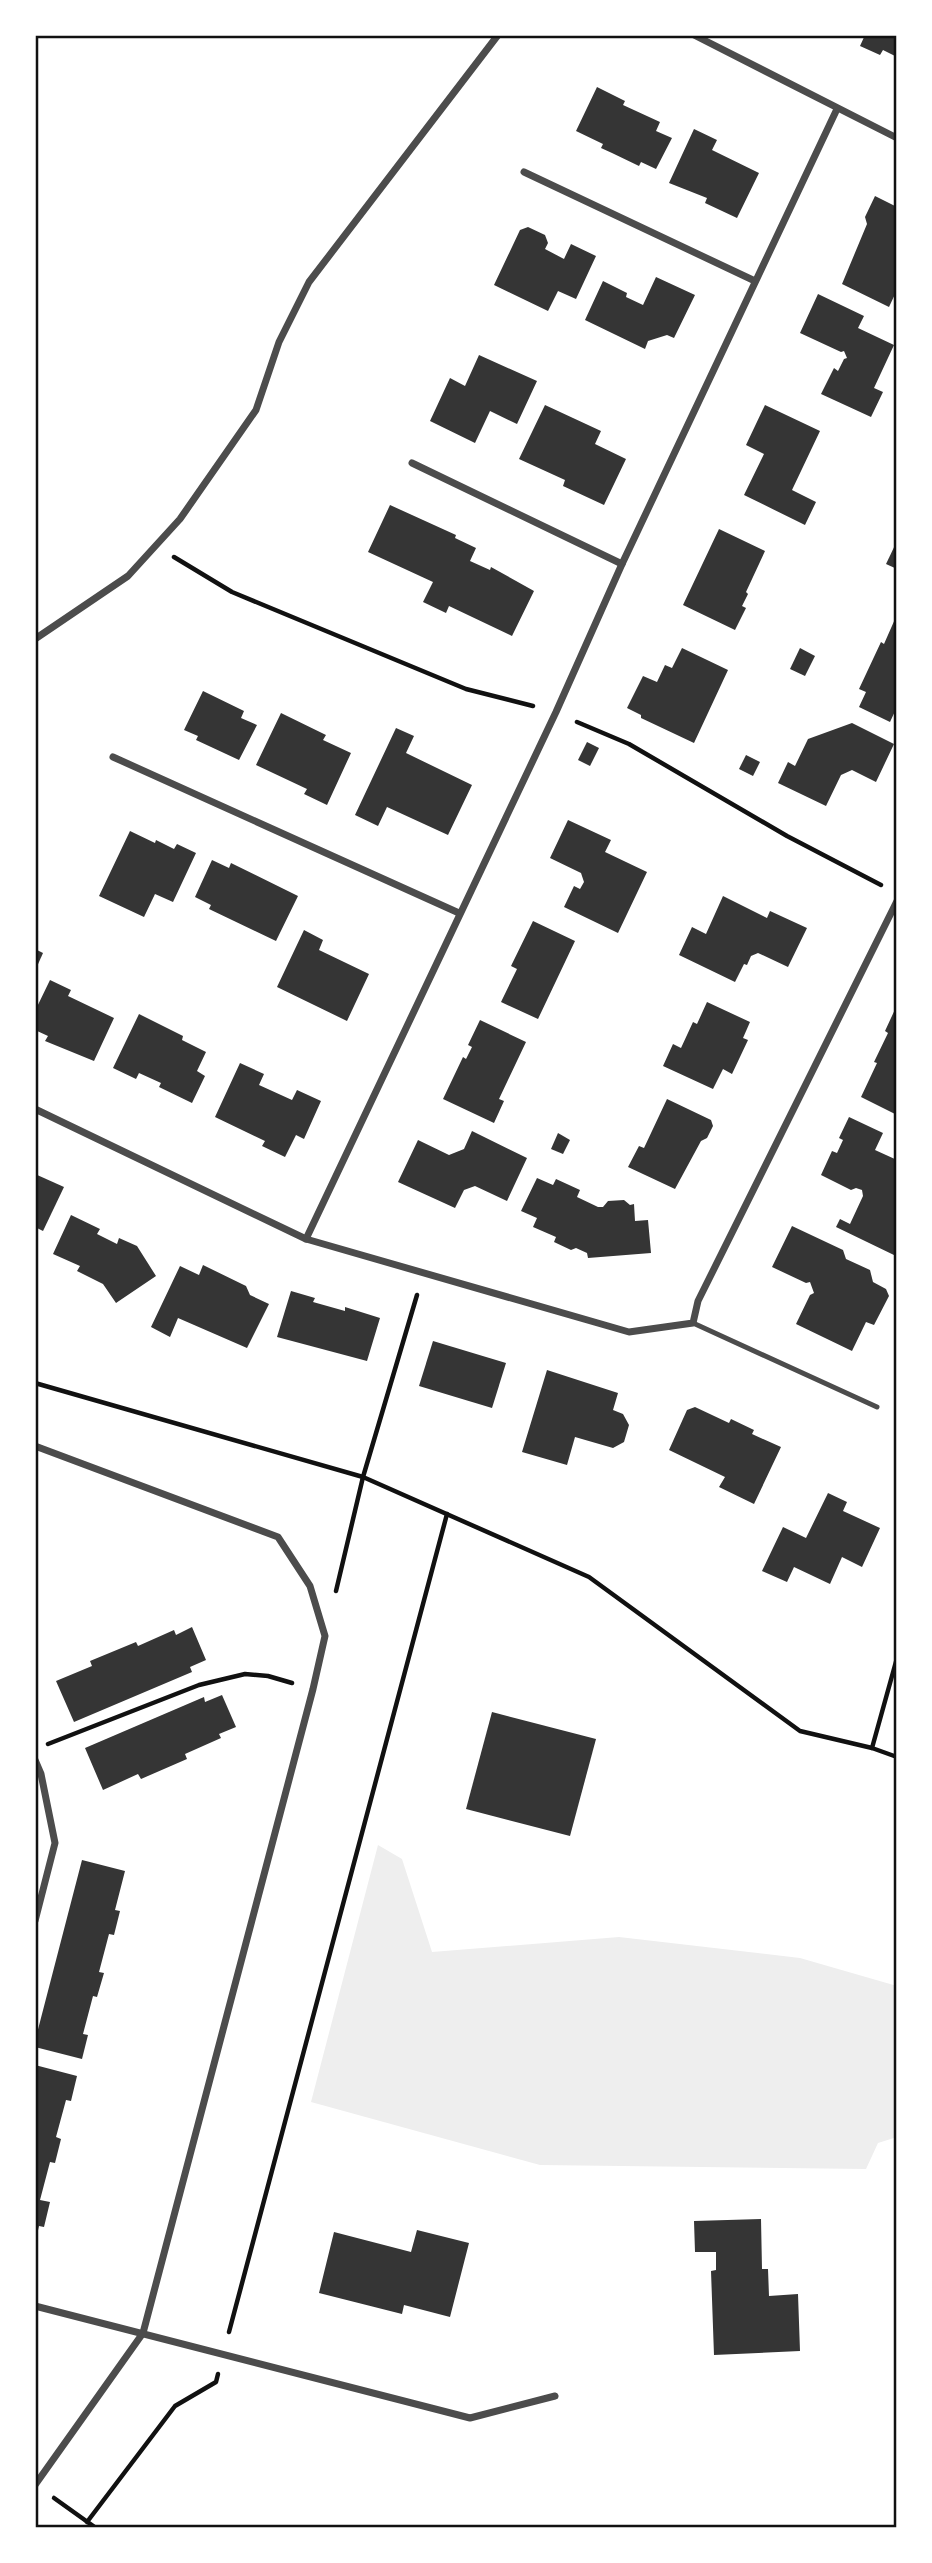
<svg xmlns="http://www.w3.org/2000/svg" width="932" height="2563" viewBox="0 0 932 2563" font-family="'PT Sans Narrow',sans-serif">
<style>
.green{fill:#eee}
.building{fill:#353535}
.lines{fill:none;stroke-linecap:round;stroke-linejoin:round}
.path{stroke:#111;stroke-width:4.5}
.service{stroke:#4c4c4c;stroke-width:5}
.minor{stroke:#4c4c4c;stroke-width:7}
.neatline{fill:none;stroke:#111;stroke-width:2.5}
</style>
<rect width="100%" height="100%" fill="#fff"/>
<!-- green -->
<path class="green" d="M378,1845L402,1859L432,1952L619,1937L800,1958L897,1986V2137L878,2143L866,2169L540,2165L311,2102Z"/>
<!-- building -->
<g class="building">
<path d="M865,35H897V57L883,50L880,55L860,46Z"/>
<path d="M597,87L625,101L623,105L660,122L656,131L672,138L656,169L641,162L639,166L612,153L601,148L603,144L576,131Z"/>
<path d="M694,129L717,140L712,150L759,173L737,218L705,203L707,198L669,183Z"/>
<path d="M875,196L897,207V290L889,307L842,284L867,224L865,217Z"/>
<path d="M528,227L545,235L548,243L545,249L564,259L571,244L596,256L576,299L558,291L548,311L494,285L520,230Z"/>
<path d="M656,277L695,295L674,338L667,335L648,341L645,349L585,320L603,281L627,293L626,297L643,305Z"/>
<path d="M818,294L864,316L858,328L894,345L874,388L883,392L871,417L821,394L834,368L838,371L844,359L847,358L844,351L841,352L800,333Z"/>
<path d="M479,355L537,381L517,424L490,411L475,443L430,421L450,378L465,386Z"/>
<path d="M545,405L601,431L595,444L626,459L604,505L563,486L565,480L519,459Z"/>
<path d="M765,405L820,431L792,490L816,502L805,525L744,495L764,454L746,445Z"/>
<path d="M390,505L456,535L455,538L476,548L470,561L490,570L491,567L534,591L512,636L449,606L446,613L423,602L433,582L368,552Z"/>
<path d="M719,529L765,551L746,592L748,594L742,606L746,608L735,630L683,605Z"/>
<path d="M897,541V569L886,564Z"/>
<path d="M895,619L897,620V707L890,722L859,707L866,692L859,689L881,642L884,644Z"/>
<path d="M682,648L728,670L694,743L641,718V715L627,708L643,676L657,682L665,665L672,668Z"/>
<path d="M800,648L815,656L805,676L790,669Z"/>
<path d="M203,691L244,711L241,718L257,725L239,760L196,740L198,736L184,730Z"/>
<path d="M281,713L326,735L323,740L351,753L327,805L304,794L307,789L256,765Z"/>
<path d="M852,723L894,744L876,782L852,770L841,775L826,806L778,783L788,762L795,766L808,739Z"/>
<path d="M396,728L414,736L406,753L472,785L448,835L387,807L378,826L355,815Z"/>
<path d="M587,742L599,748L590,766L578,760Z"/>
<path d="M746,755L760,762L753,776L739,769Z"/>
<path d="M568,820L611,840L605,852L647,872L618,933L564,907L574,886L580,889L584,882L581,873L550,858Z"/>
<path d="M130,831L155,843L156,840L174,849L177,844L196,853L173,902L155,894L144,917L99,896Z"/>
<path d="M212,860L229,868L231,863L298,896L276,941L209,909L211,905L195,897Z"/>
<path d="M723,896L767,918L770,911L807,928L788,967L758,953L751,956L747,965L744,964L735,982L679,955L692,927L706,934Z"/>
<path d="M533,921L575,941L538,1019L501,1002L517,969L511,966Z"/>
<path d="M304,930L323,940L319,950L369,974L347,1021L277,987Z"/>
<path d="M35,949L43,953L35,971Z"/>
<path d="M50,980L71,990L68,996L114,1018L94,1061L45,1041L48,1036L35,1030V1011Z"/>
<path d="M707,1002L750,1022L743,1038L748,1040L732,1074L723,1069L713,1089L663,1066L673,1044L681,1048L693,1022L697,1024Z"/>
<path d="M897,1005V1115L861,1097L877,1063L874,1062L888,1033L885,1031Z"/>
<path d="M139,1014L183,1036L182,1040L206,1052L197,1071L205,1076L192,1103L159,1087L161,1083L139,1073L136,1079L113,1068Z"/>
<path d="M480,1020L526,1042L499,1099L504,1101L494,1123L443,1099L463,1057L466,1059L472,1047L468,1045Z"/>
<path d="M240,1063L264,1074L259,1085L292,1100L297,1090L321,1101L304,1139L296,1135L285,1157L262,1146L265,1141L215,1117Z"/>
<path d="M667,1099L711,1120L713,1126L707,1138L701,1141L675,1189L628,1167L639,1146L644,1148Z"/>
<path d="M849,1117L883,1133L875,1150L897,1160L896,1256L836,1227L840,1219L850,1224L863,1196L862,1190L856,1188L851,1190L821,1175L832,1151L837,1153L843,1140L839,1138Z"/>
<path d="M472,1131L527,1158L507,1201L475,1186L464,1190L455,1208L398,1182L418,1140L449,1155L464,1149Z"/>
<path d="M558,1133L570,1140L563,1154L551,1149Z"/>
<path d="M35,1174L64,1187L43,1231L35,1227Z"/>
<path d="M537,1178L553,1185L556,1179L580,1190L577,1197L598,1207H603L608,1201L624,1200L630,1205L634,1204L635,1221L648,1220L651,1253L588,1258L587,1253L576,1248L571,1250L554,1242L556,1237L533,1227L537,1218L521,1211Z"/>
<path d="M71,1215L100,1229L97,1234L117,1244L119,1238L137,1246L156,1276L116,1303L103,1284L77,1271L80,1266L53,1254Z"/>
<path d="M792,1226L843,1250L846,1259L870,1270L873,1282L886,1289L889,1296L874,1325L866,1322L852,1351L796,1324L810,1295L814,1293L810,1282L806,1283L772,1267Z"/>
<path d="M203,1265L246,1286L250,1295L269,1304L247,1348L178,1318L170,1337L151,1327L180,1266L199,1275Z"/>
<path d="M291,1291L315,1298L313,1302L345,1311V1307L380,1318L367,1361L277,1337Z"/>
<path d="M433,1341L506,1363L492,1408L419,1386Z"/>
<path d="M547,1370L618,1393L613,1410L623,1414L629,1425L624,1442L613,1448L575,1437L567,1465L522,1452Z"/>
<path d="M695,1407L729,1423L731,1419L754,1430L752,1434L781,1447L754,1504L719,1487L725,1477L669,1450L687,1410Z"/>
<path d="M828,1493L847,1502L843,1511L880,1528L862,1567L842,1557L830,1584L794,1567L787,1582L762,1571L783,1527L806,1538Z"/>
<path d="M192,1627L206,1660L190,1667L192,1672L74,1722L56,1681L92,1666L90,1661L136,1642L138,1646L174,1630L176,1635Z"/>
<path d="M222,1695L236,1727L219,1734L221,1738L185,1754L187,1759L141,1779L138,1774L103,1790L85,1748L204,1697L205,1702Z"/>
<path d="M492,1712L596,1739L570,1836L466,1809Z"/>
<path d="M82,1860L125,1871L115,1910L120,1911L114,1935L109,1934L99,1972L104,1973L97,1997L93,1996L83,2034L88,2035L82,2059L35,2047V2041Z"/>
<path d="M35,2065L77,2076L71,2101L66,2100L56,2137L61,2139L55,2163L50,2162L40,2200L50,2202L44,2227L39,2226L36,2239Z"/>
<path d="M761,2219L762,2269H768L769,2296L798,2294L800,2351L714,2355L711,2271L716,2270V2252H695L694,2221Z"/>
<path d="M417,2230L469,2243L450,2317L404,2305L402,2314L319,2293L334,2232L411,2252Z"/>
</g>
<g class="lines">
<!-- path -->
<g class="path">
<path d="M174,557L232,592L466,689L533,706"/>
<path d="M577,722L629,744L787,836L881,885"/>
<path d="M35,1383L363,1477L589,1577L800,1731L872,1748L897,1757"/>
<path d="M336,1591L363,1477L417,1295"/>
<path d="M48,1744L199,1685L245,1674L268,1676L292,1683"/>
<path d="M872,1748L897,1658"/>
<path d="M229,2332L447,1514"/>
<path d="M54,2498L96,2528"/>
<path d="M87,2522L175,2406L216,2382L218,2374"/>
</g>
<!-- service -->
<path class="service" d="M693,1323L877,1407"/>
<!-- minor -->
<g class="minor">
<path d="M694,35L897,138"/>
<path d="M524,172L755,281"/>
<path d="M412,463L622,564"/>
<path d="M35,639L128,576L180,519L256,410L279,342L309,282L498,35"/>
<path d="M113,757L459,913"/>
<path d="M35,1109L306,1239L629,1332L693,1323L698,1301L897,901"/>
<path d="M306,1239L556,712L622,564L837,109"/>
<path d="M35,1446L278,1537L310,1586L325,1636L313,1689L143,2333L35,2485"/>
<path d="M35,1760L41,1774L55,1843L35,1921"/>
<path d="M35,2306L470,2418L555,2396"/>
</g>
</g>
<!-- border -->
<rect width="932" height="2563" fill="none" stroke="#ffffff" stroke-width="74"/>
<rect x="37" y="37" width="858" height="2489" class="neatline"/>
</svg>
